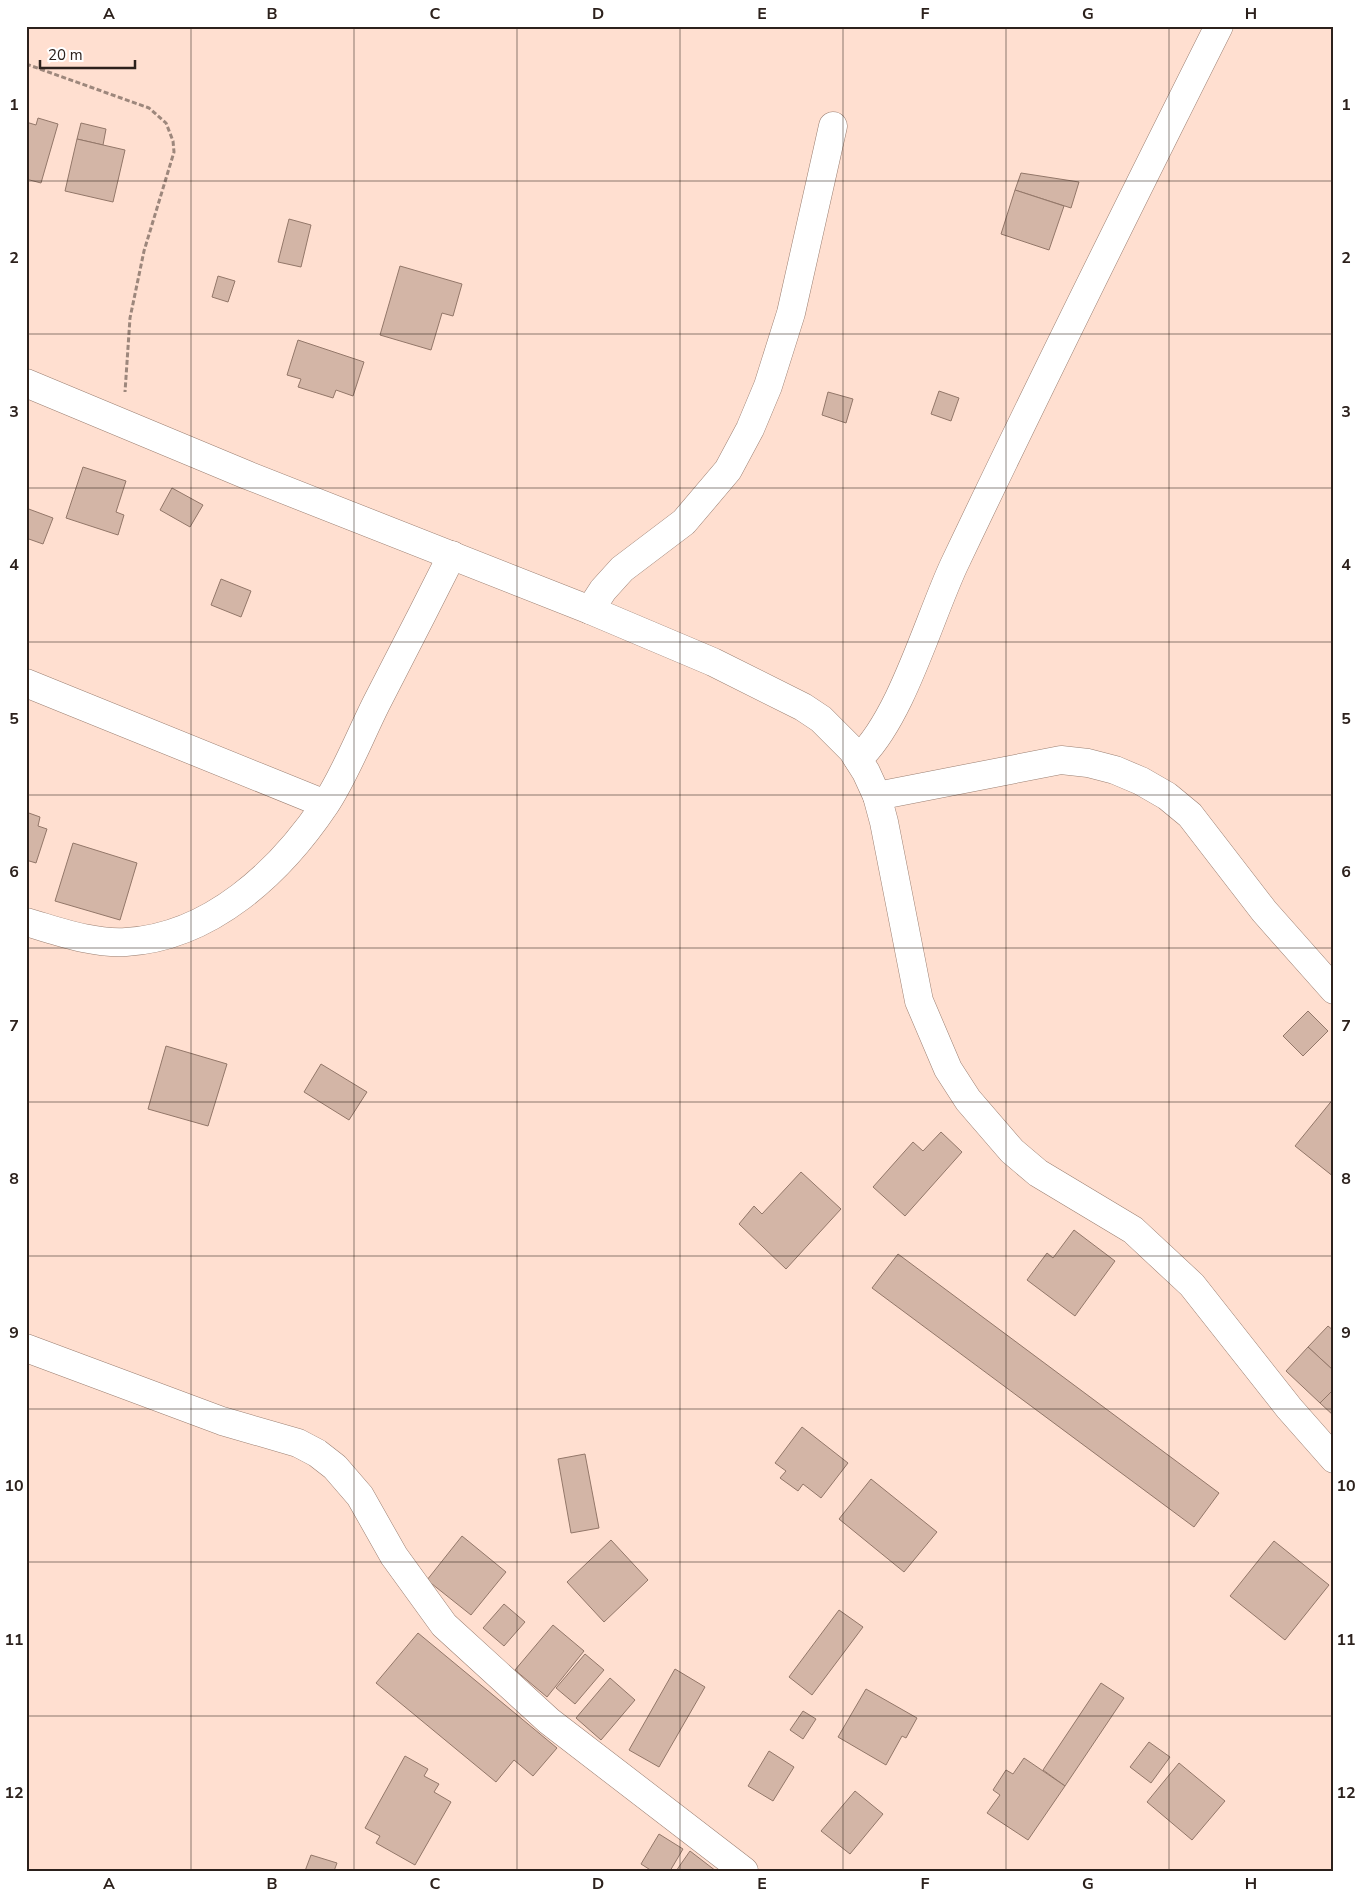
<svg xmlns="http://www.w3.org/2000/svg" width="1360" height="1897" viewBox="0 0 1360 1897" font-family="'Nunito Sans',sans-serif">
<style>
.building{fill:#d3b5a6;stroke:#937769}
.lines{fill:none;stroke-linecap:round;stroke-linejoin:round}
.street-casing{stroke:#9b7f71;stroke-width:29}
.path{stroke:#9d877c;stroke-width:3;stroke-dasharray:5 2.5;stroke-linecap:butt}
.street{stroke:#fff;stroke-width:28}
.grid{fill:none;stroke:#2c211c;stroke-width:1;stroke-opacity:0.55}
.neatline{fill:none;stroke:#2c211c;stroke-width:2}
.grid-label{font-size:16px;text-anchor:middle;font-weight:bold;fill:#2c211c}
</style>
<rect width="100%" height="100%" fill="#ffdfd0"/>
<!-- building -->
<g class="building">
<path d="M38,118L58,124L41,183L26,179V122L36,125Z"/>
<path d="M81,123L106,129L103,145L77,139Z"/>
<path d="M77,139L125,150L113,202L65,191Z"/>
<path d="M1021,173L1079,182L1071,208L1015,190Z"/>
<path d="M1015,190L1064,206L1049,250L1001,234Z"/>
<path d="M289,219L311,225L301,267L278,262Z"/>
<path d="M400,266L462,284L453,316L442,313L431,350L380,335Z"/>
<path d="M218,276L235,281L228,302L212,297Z"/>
<path d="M298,340L364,362L353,396L336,390L333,398L298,387L301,379L287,375Z"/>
<path d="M939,391L959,398L951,421L931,414Z"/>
<path d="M828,392L853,399L846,423L822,415Z"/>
<path d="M83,467L126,481L116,512L124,515L118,535L66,518Z"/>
<path d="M172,488L203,505L190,527L160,510Z"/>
<path d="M26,508L53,518L43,544L26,538Z"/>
<path d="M221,579L251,591L241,617L211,605Z"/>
<path d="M26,812L40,817L38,826L47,829L36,863L26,860Z"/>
<path d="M73,843L137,863L120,920L55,901Z"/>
<path d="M1308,1011L1328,1031L1303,1056L1283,1036Z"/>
<path d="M166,1046L227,1064L208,1126L148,1109Z"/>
<path d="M321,1064L367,1092L349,1120L304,1092Z"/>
<path d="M1334,1098V1177L1295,1146Z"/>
<path d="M941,1132L962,1152L905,1216L873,1187L913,1142L923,1151Z"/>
<path d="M801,1172L841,1209L786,1269L739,1224L754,1206L762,1214Z"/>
<path d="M1074,1230L1115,1261L1075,1316L1027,1280L1047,1253L1053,1258Z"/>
<path d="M898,1254L1219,1493L1194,1527L872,1288Z"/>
<path d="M1328,1326L1334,1331V1371L1308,1347Z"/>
<path d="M1308,1347L1334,1371V1389L1320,1403L1286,1371Z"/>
<path d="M1334,1389V1416L1320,1403Z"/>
<path d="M802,1427L848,1463L821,1498L803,1484L798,1491L780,1478L786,1471L775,1463Z"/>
<path d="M585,1454L599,1528L571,1533L558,1459Z"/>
<path d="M871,1479L937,1532L904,1572L839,1519Z"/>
<path d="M462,1536L506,1572L471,1615L427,1580Z"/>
<path d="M611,1540L648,1580L604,1622L567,1582Z"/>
<path d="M1274,1541L1329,1585L1285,1640L1230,1596Z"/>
<path d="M504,1604L525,1622L504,1646L483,1628Z"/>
<path d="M839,1610L863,1627L812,1695L789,1677Z"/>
<path d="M553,1625L584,1651L547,1697L515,1670Z"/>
<path d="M418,1633L557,1748L533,1776L514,1760L496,1782L376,1683Z"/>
<path d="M585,1654L604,1670L575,1704L556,1688Z"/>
<path d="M675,1669L705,1687L659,1767L629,1750Z"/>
<path d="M610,1678L635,1700L601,1740L576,1718Z"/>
<path d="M1101,1683L1124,1698L1065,1786L1043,1770Z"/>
<path d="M866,1689L917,1718L906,1738L902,1736L886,1765L838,1737Z"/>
<path d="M803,1711L816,1719L803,1739L790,1730Z"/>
<path d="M1149,1742L1170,1757L1151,1783L1130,1767Z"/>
<path d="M769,1751L794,1767L773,1801L748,1786Z"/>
<path d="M405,1756L428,1769L424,1776L439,1784L434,1792L451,1802L415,1865L376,1843L380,1836L365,1828Z"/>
<path d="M1024,1758L1065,1786L1028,1840L987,1813L1000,1795L993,1790L1006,1770L1013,1774Z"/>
<path d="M1179,1763L1225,1801L1192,1840L1147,1802Z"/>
<path d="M855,1791L883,1814L850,1854L821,1831Z"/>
<path d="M659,1834L683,1849L670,1871H652L641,1864Z"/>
<path d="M690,1851L716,1871H676Z"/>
<path d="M311,1855L337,1863L334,1871H305Z"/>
</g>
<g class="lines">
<defs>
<g id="street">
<path d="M26,383L247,475L590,610L713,662L803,707L821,719L852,750L866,772L877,796L884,822L919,1001L948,1069L968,1100L1012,1151L1038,1173L1133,1230L1192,1285L1289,1408L1334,1459"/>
<path d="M590,610L603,590L622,569L684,522L728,470L750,429L768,386L791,313L833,126"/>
<path d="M26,683L325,804"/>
<path d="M858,759C901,719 928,621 954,565C1040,384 1129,205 1219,26"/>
<path d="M877,796L1061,760L1088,763L1115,770L1141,781L1167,796L1190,815L1264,911L1334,990"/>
<path d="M26,922C58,931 92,944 126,942C211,937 280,872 325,805C345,775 360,736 376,704C402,654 427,605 452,555"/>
<path d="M26,1348L222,1421L298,1443L317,1453L335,1467L360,1496L394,1556L444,1625L549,1721L744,1871"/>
</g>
</defs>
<!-- street casing -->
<use href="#street" class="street-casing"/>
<!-- path -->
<path class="path" d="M26,64L149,108L166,123L173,141L174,152L144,251L130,318L125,392"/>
<!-- street -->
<use href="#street" class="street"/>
</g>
<!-- grid -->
<path class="grid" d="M191,26V1871M354,26V1871M517,26V1871M680,26V1871M843,26V1871M1006,26V1871M1169,26V1871M26,181H1334M26,334H1334M26,488H1334M26,642H1334M26,795H1334M26,948H1334M26,1102H1334M26,1256H1334M26,1409H1334M26,1562H1334M26,1716H1334"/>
<!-- border -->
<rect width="1360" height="1897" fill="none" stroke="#ffffff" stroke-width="55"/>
<!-- scale -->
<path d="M40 60v8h95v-8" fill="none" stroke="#2c211c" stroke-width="2.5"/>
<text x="48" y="60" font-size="15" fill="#2c211c" stroke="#ffffff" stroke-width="4" paint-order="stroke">20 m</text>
<rect x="28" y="28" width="1304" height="1842" class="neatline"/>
<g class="grid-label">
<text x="109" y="19">A</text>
<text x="272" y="19">B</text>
<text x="435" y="19">C</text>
<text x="598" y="19">D</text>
<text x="762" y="19">E</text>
<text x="925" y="19">F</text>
<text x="1088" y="19">G</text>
<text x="1251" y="19">H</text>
<text x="14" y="110">1</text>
<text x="1346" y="110">1</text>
<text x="14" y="263">2</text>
<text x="1346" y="263">2</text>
<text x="14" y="417">3</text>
<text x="1346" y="417">3</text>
<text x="14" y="570">4</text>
<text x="1346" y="570">4</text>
<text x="14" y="724">5</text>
<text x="1346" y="724">5</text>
<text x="14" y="877">6</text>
<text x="1346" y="877">6</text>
<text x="14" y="1031">7</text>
<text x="1346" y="1031">7</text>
<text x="14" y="1184">8</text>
<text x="1346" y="1184">8</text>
<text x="14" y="1338">9</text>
<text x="1346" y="1338">9</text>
<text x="14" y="1491">10</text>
<text x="1346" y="1491">10</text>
<text x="14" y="1645">11</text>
<text x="1346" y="1645">11</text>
<text x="14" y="1798">12</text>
<text x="1346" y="1798">12</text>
<text x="109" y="1889">A</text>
<text x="272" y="1889">B</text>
<text x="435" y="1889">C</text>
<text x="598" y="1889">D</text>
<text x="762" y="1889">E</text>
<text x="925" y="1889">F</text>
<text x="1088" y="1889">G</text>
<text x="1251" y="1889">H</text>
</g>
</svg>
